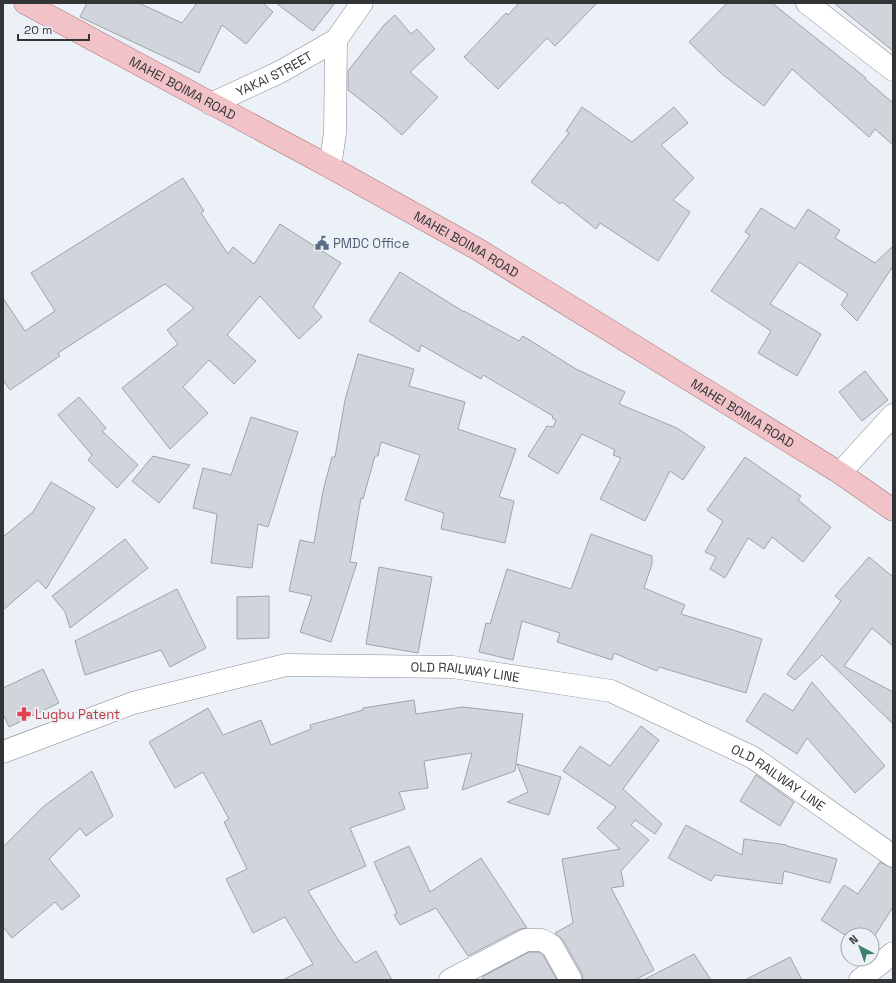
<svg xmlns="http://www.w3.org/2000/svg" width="896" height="983" viewBox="0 0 896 983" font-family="'Space Grotesk',sans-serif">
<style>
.building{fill:#d0d5dc;stroke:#9ea4aa}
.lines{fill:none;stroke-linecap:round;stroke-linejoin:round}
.minor-casing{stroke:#868a90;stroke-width:23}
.major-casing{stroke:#a8767c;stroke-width:23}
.minor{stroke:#fff;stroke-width:22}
.major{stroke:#f1c2c7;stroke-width:22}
.labels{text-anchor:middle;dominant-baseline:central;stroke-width:4;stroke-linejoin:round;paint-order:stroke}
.street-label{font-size:13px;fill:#323436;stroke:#ecf1f8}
.service-label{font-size:13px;fill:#4e5e75;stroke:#ecf1f8;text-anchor:start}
.health-label{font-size:13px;fill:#be3a42;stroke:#ecf1f8;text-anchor:start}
</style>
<rect width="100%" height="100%" fill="#ecf1f8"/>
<!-- building -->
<g class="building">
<path d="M87,3H139L182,23L197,3H263L273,12L246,44L222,25L199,73L80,17Z"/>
<path d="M276,3H335L313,31Z"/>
<path d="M519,3H597L555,46L547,38L498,89L464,57L506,13L508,15Z"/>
<path d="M727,3H772L866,78L865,79L893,103V145L875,129L869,137L792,69L764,106L723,75L689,42Z"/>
<path d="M834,3H893V51Z"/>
<path d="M395,15L411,34L417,29L435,49L410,72L438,97L402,135L381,116L348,90V71L384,25Z"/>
<path d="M582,107L632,142L674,107L688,123L661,145L694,178L673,200L690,212L658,261L600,223L596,229L562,202L560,204L531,182L569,133L566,131Z"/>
<path d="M183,178L204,211L201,213L228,254L233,247L254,264L280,224L341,263L313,307L322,317L299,339L260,296L227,335L256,361L234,384L209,360L183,387L208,413L170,449L122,388L178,344L167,330L194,308L165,284L58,353L60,356L10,390L3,380V298L25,331L55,311L31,273Z"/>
<path d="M761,208L795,229L808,209L840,230L835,238L875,263L893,246V266L857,321L841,305L848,294L799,262L770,304L821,334L797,376L758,353L771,331L711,291L750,235L745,232Z"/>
<path d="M400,272L464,312V311L519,341L523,336L576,369L625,392L619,404L677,428L705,447L683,480L670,471L645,521L600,499L621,458L613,455L615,450L582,434L558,474L528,456L547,426L553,427L556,420L552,418L553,416L483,375L481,379L421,345L419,352L369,321Z"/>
<path d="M358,354L414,369L409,386L465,402L458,429L516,449L499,497L514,501L505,543L441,529L444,513L405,500L420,455L381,442L378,456H375L363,499L361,498L350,562L357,563L331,642L300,632L312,596L289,591L300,540L314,543L323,491L332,457H335L345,400Z"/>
<path d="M865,371L888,400L862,421L839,392Z"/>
<path d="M79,397L106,428L102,431L138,465L117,488L88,460L92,455L58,415Z"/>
<path d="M251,417L298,432L268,527L258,524L252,568L211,563L217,514L193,508L203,468L231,475Z"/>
<path d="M153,456L190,465L159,503L132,481Z"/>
<path d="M745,457L801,496L798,500L831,527L803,562L772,537L764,549L748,538L725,578L710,569L716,557L705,552L723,521L707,510Z"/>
<path d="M51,482L95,508L46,589L38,580L3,610V537L33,512Z"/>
<path d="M591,534L652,556V564L644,588L685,605L681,614L762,639L746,693L659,667L657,671L614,653L612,660L557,642L560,633L522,621L513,660L479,652L486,623L490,624L507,569L571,589Z"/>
<path d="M125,539L148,568L70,628L65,612L52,596Z"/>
<path d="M869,557L893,577V646L872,628L844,666L893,692V724L822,655L795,680L787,674L841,601L835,596Z"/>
<path d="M379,567L432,577L418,653L366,644Z"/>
<path d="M177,589L206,648L170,667L161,650L85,675L75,641Z"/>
<path d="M269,596V638L237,639V597Z"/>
<path d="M43,669L59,703L9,727L3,714V688Z"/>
<path d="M812,682L885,766L855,793L807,738L797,754L746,721L764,693L793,711Z"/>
<path d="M414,700L416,714L463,707L523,714L515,771L462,790L472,753L424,761L428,788L399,792L405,809L350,828L366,866L308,891L337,938L355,963L376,951L392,980H283L313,964L285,917L253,933L226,879L247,869L224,822L229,819L203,772L175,788L149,742L208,708L223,735L261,720L271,745L311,729L310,725L363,710V708Z"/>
<path d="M641,726L659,740L623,789L662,824L655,834L635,820L631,825L649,840L621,871L624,886L611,888L654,970L635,980H583L582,974L563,940L555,933L573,923L562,859L620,849L597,828L616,807L563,771L580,746L610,766Z"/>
<path d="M517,764L561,777L549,815L507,802L528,792Z"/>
<path d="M92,771L113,816L86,836L80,828L49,859L80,896L62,910L55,902L12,938L3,927V847L44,806Z"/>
<path d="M756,775L794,802L780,826L740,801Z"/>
<path d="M686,825L742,855L744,839L787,845V846L837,859L830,883L784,871L782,884L715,875L711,881L668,858Z"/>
<path d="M409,846L430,892L481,858L527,928L520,929L468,956L436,908L400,925L394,915L397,913L374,862Z"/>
<path d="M880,862L893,868V907L872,940V935H848V937L821,920L844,885L858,894Z"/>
<path d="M529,952H539L543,955L557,980H484L482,977Z"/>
<path d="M694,954L711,980H643Z"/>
<path d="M790,957L802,980H745Z"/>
</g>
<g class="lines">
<defs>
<g id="minor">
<path d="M807,3L893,70"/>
<path id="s1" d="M211,104L280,72L336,40L362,3"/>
<path d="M330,167L335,133L336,40"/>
<path d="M840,473L893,415"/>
<path id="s2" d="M3,752L133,703L286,665L453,667L611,691L752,757L893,856"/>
<path d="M450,980L526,940H542L552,946L571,980"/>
<path d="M860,980L893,953"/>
</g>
<g id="major">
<path id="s3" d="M25,3L330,167L479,250L840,473L893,510"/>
</g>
</defs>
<!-- minor casing -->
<use href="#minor" class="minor-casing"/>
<!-- major casing -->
<use href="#major" class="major-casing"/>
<!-- minor -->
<use href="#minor" class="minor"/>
<!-- major -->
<use href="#major" class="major"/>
</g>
<!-- icons -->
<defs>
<symbol id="civic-bare" viewBox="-9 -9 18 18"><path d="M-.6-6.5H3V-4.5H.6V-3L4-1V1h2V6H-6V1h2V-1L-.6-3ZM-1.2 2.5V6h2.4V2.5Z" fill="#5c6f8a" stroke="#ecf1f8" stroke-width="2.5" paint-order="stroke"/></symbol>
<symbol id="pharmacy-bare" viewBox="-9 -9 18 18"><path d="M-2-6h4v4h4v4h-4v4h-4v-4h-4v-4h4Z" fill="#e0444e" stroke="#ecf1f8" stroke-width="2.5" paint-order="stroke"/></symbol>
</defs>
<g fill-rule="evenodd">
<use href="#civic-bare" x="312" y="233" width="20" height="20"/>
<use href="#pharmacy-bare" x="14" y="704" width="20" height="20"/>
</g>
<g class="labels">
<!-- street labels -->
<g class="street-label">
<text stroke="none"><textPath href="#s1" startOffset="70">YAKAI STREET</textPath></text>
<text stroke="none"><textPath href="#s3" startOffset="179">MAHEI BOIMA ROAD</textPath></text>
<text stroke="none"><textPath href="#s3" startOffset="503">MAHEI BOIMA ROAD</textPath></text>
<text stroke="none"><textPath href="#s3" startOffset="827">MAHEI BOIMA ROAD</textPath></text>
<text stroke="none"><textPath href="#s2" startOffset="476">OLD RAILWAY LINE</textPath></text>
<text stroke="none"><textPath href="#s2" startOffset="812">OLD RAILWAY LINE</textPath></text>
</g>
<!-- service labels -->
<g class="service-label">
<text x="333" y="243">PMDC Office</text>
</g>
<!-- health labels -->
<g class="health-label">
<text x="35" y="714">Lugbu Patent</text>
</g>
</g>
<!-- border -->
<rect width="896" height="983" fill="none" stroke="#323436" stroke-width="8"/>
<!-- north arrow -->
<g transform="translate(860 947) rotate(319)"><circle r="19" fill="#ecf1f8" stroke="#a2a5aa"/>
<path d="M0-3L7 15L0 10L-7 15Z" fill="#3f7f6d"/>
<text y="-6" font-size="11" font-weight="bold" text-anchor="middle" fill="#323436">N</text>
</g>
<!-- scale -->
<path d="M18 34v6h71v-6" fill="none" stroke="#323436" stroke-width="2"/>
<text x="24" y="34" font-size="12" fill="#323436" stroke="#ecf1f8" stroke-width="3" paint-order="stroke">20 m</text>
</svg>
